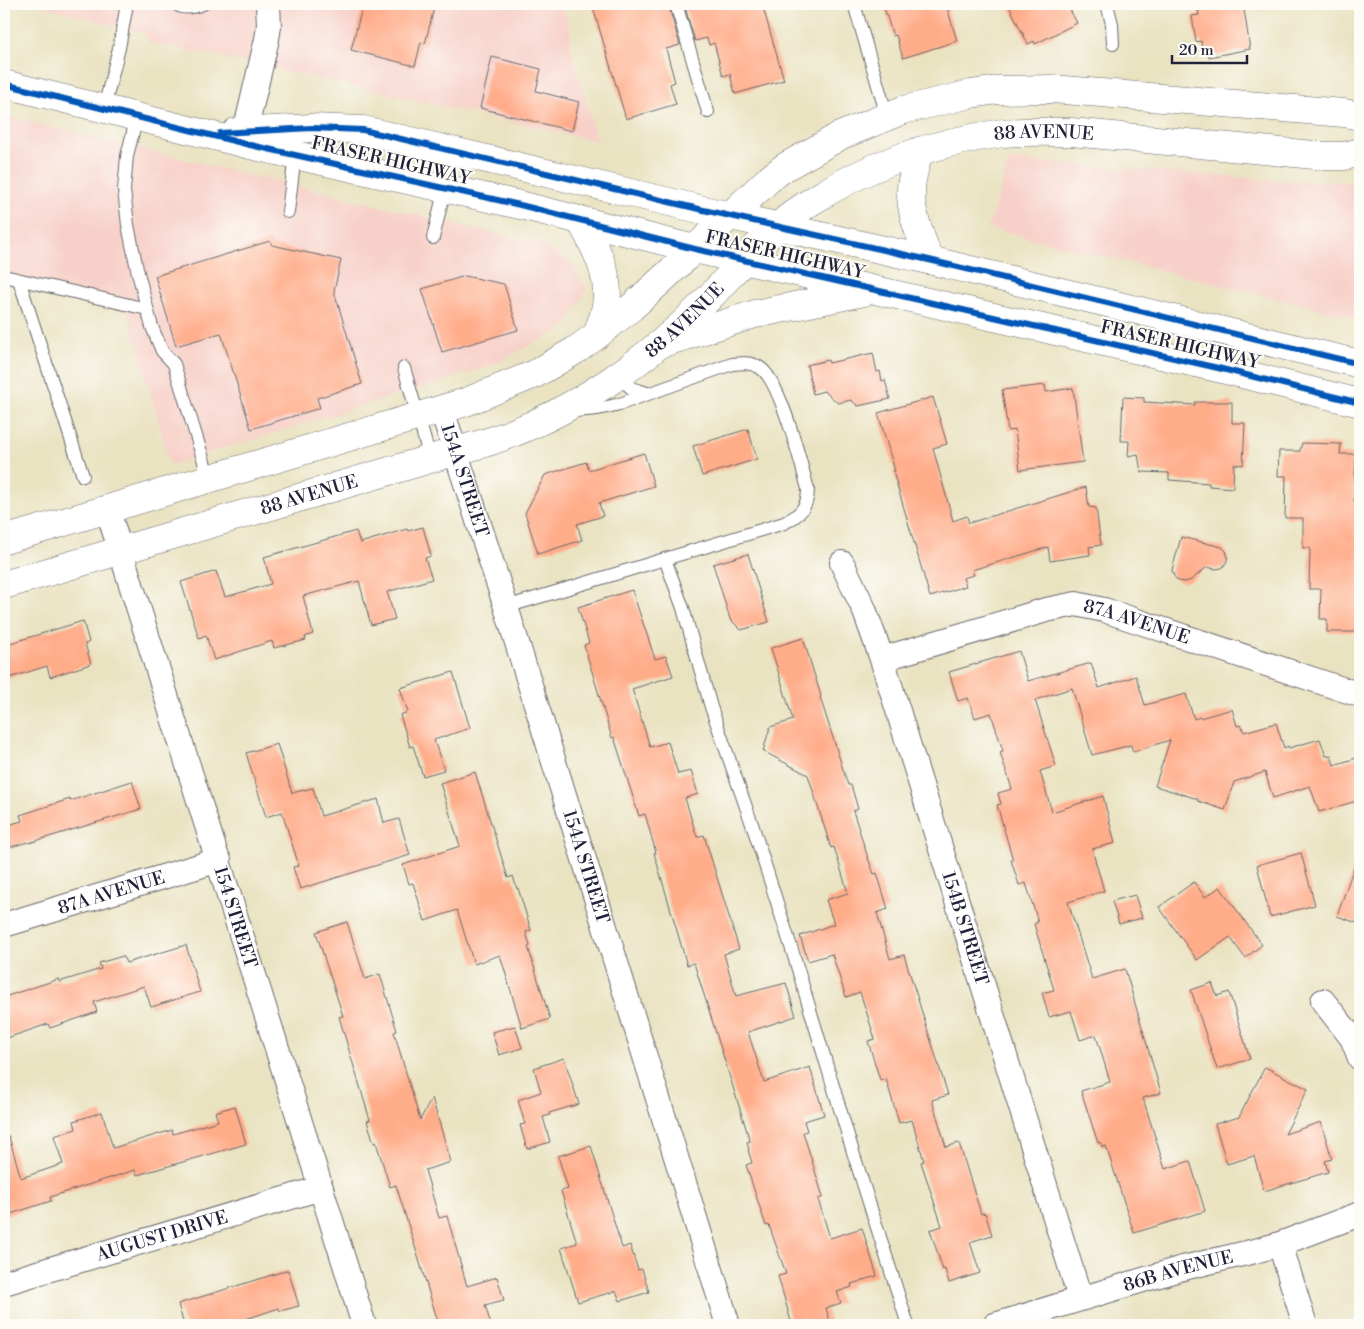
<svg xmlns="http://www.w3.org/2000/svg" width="1364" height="1329" viewBox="0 0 1364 1329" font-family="'Libre Bodoni',serif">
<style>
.built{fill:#f7d1c9}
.building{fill:#ffac89}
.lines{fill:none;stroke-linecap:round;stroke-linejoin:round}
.service-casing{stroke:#68666a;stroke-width:14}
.minor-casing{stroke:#68666a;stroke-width:26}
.secondary-casing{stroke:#68666a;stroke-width:29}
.primary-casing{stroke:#68666a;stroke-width:29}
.service{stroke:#fff;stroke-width:12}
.minor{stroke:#fff;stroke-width:24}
.secondary{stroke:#fff;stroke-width:28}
.primary{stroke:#fff;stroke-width:28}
.cycleway-casing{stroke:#fdfcf7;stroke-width:9}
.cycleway{stroke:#0057b8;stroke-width:6}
.labels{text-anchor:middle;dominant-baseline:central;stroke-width:4.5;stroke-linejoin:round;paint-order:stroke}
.street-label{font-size:18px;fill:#22223b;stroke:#fdfcf7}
</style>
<rect width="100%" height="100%" fill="#fdfcf7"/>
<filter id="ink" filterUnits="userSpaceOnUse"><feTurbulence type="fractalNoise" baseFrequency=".02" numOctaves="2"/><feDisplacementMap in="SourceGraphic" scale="10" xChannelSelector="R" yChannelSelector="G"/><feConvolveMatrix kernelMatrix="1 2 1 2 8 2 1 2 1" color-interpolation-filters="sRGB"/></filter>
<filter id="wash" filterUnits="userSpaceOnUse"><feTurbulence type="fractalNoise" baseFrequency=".0096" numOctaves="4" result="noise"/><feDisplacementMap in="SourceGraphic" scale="20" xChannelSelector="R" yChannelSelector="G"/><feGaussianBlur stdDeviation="1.12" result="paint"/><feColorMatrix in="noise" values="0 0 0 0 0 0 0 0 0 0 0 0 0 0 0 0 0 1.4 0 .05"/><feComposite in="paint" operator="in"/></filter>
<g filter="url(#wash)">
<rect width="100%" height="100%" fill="#eae3c2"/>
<!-- built -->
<g class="built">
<path d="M33,4H562L571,35L570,43L597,141L218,56L150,43L143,33Z"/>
<path d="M4,116L543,245L570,261L587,290L565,327L491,366L170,465L128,312L4,283Z"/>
<path d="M1009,160L1298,182L1360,181V319L988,228Z"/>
</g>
<g id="blocks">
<!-- building -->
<g class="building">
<path d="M363,4H435L425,44L421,42L415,66L351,50Z"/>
<path d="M592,4H668L680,45L666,49L675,82L670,84L676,104L626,119Z"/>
<path d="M684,4H762L784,80L735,94L730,74L723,76L714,43L709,45L707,38L695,41Z"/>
<path d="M883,4H946L957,41L903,58L896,35L893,36Z"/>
<path d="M1008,4H1067L1077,23L1035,44L1034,41L1028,44Z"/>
<path d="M1197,4H1240L1241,9H1244L1250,49L1209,57L1207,47L1202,48L1201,41L1196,42L1192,16L1199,15Z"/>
<path d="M492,57L541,69L536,91L579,102L572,131L480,108Z"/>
<path d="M270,241L272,245L341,260L334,291L362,384L317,398L320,408L251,429L221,333L176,346L155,276Z"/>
<path d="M465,276L504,284L518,330L442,352L422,289Z"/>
<path d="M873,353L877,372L880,371L882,381L885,380L890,399L858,406L851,400L838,403L824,391L813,394L807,365L828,360L829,363Z"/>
<path d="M1045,385L1046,392L1073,388L1083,462L1020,470L1015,430L1008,431L1002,390Z"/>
<path d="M933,397L947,444L933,448L953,521L967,516L969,523L1086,487L1089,507L1096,508L1101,545L1089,547L1090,555L1050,561L1048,547L972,570L974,575L963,578L966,586L930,597L893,471H895L878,413Z"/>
<path d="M1123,397L1144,398V402L1195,405V402H1232V423H1245L1243,465L1234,464L1233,488L1209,486V483L1169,480V473L1141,472L1138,454L1128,456L1129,441H1121Z"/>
<path d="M748,429L757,459L702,476L693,446Z"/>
<path d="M1302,443L1341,444L1340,454H1356L1354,501L1360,502V632H1327V619H1320L1321,589H1309L1310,548H1303V518H1285L1286,476H1278L1279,451H1300Z"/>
<path d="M644,453L654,486L599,503L603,516L577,524L582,540L538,554L525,513L545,475L586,462L589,470Z"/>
<path d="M423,527L431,556L425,558L432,579L387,592L395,619L371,625L359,581L303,596L313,634L305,637L306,640L274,648L272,641L214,660L206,635L199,638L181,582L216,571L225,597L271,584L264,557L356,531L360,543L407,529L408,531Z"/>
<path d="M1181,537L1222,547L1226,551L1228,557L1226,563L1222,568L1215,569L1207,567L1191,580L1185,582L1178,581L1174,576L1172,570Z"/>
<path d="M748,554L769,622L741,630L730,619L713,564Z"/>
<path d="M632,590L655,659L666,656L673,676L632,689L650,747L668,742L678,774L691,771L698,794L685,798L697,837L704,835L739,949L724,954L736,996L786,983L796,1016L748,1032L764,1082L810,1067L824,1115L804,1121L807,1131L803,1132L823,1197L818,1199L830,1238L862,1228L877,1276L851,1284L852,1287L837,1292L841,1303L826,1308L831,1325H792L778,1276L786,1274L769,1225L766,1226L746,1165L752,1163L748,1150H749L747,1142L750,1141L694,963L687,965L654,853H656L645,814L639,816L614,737L612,738L584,645L589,643L578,607Z"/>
<path d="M83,621L89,642L85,644L91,664L50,677L47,666L9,678L8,675L4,677V645Z"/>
<path d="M803,638L821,696L820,697L848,785H851L858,809L853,811L868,858L874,874L877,873L888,909L877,913L890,959L904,955L948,1095L932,1100L946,1147L959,1143L981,1214L985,1213L992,1235L970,1242L980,1273L949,1283L945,1269L943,1270L930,1230L942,1226L921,1162L924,1161L912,1120L899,1123L886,1079L880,1080L868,1041L875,1039L860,992L846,997L832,954L808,961L800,936L834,924L826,900L848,893L834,847L831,848L808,775L763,751L770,727L793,720L771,648Z"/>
<path d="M1019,651L1028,681L1091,663L1099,688L1136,676L1145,705L1186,694L1194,719L1200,717V718L1232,709L1237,726L1241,725L1244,732L1276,723L1284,748L1288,746L1289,748L1320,739L1326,756L1331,755L1334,765L1360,757V800L1319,812L1310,786L1273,798L1265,772L1234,782L1225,810L1198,801V799L1155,786L1170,740L1133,752L1131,745L1092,755L1072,688L1035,700L1056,766L1040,771L1052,812L1103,796L1115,843L1092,849L1104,891L1068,902L1092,979L1125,969L1161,1093L1143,1098L1165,1169L1190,1161L1205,1211L1134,1233L1106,1146L1102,1147L1100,1142L1098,1143L1081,1091L1110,1082L1096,1035L1080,1040L1071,1011L1049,1017L1042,993L1054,990L1034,924L1038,922L1026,883L1019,885L1011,860H1013L997,805L1001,804L998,793L1012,789L1000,752L1003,751L991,713L975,718L968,698L958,701L949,672Z"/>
<path d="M453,672L470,728L434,740L444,770L423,776L413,746L410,747L400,715L408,712L400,688Z"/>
<path d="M277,744L292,793L313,788L321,816L378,799L384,823L399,819L410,855L300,889L293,867L299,866L282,812L266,817L246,753Z"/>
<path d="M475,772L508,878L513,876L517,889L518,888L531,930L526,932L530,946L528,947L550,1019L522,1028L500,955L474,964L457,910L425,921L413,883L409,884L403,865L460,846L440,783Z"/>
<path d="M132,781L141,809L29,843L28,842L4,849V826L22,821L20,815L70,799V801Z"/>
<path d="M1301,853L1315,905L1270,917L1257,865Z"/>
<path d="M1357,858L1360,859V924L1337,916Z"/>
<path d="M1194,882L1205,897L1220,887L1262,945L1245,958L1230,937L1197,960L1159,907Z"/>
<path d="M1135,895L1142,918L1119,924L1112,901Z"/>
<path d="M347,922L365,979L380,974L397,1031L394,1032L420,1120L432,1098L451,1162L425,1170L439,1218L447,1216L467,1286L497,1277L504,1300L485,1305L491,1325H439L396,1185L390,1187L376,1142L374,1143L367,1121L370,1120L339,1017L343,1016L316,932Z"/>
<path d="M186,945L200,992L151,1007L144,986L94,1002L97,1012L50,1028L48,1024L4,1039V997L59,979V982L101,969L99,963L123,956L126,963Z"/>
<path d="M1212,983L1217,996L1229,992L1250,1059L1217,1069L1191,990Z"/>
<path d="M515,1026L522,1048L499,1055L492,1032Z"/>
<path d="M564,1058L579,1104L549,1113L550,1115L543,1117L550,1142L527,1149L520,1125L525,1124L518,1100L541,1092L534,1068Z"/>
<path d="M1265,1067L1308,1089L1285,1134L1321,1122L1332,1159L1325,1161L1328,1172L1264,1191L1254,1156L1227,1164L1215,1124L1239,1117Z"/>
<path d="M235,1106L246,1144L137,1175L135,1170L50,1197L51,1201L4,1216V1137H9L21,1178L63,1164L54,1136L76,1129L74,1121L102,1112L113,1148L172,1130L173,1134L218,1121L215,1112Z"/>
<path d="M591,1146L622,1248L630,1245L638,1270L642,1269L649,1292L620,1301L616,1291L578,1302L561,1248L577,1243L561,1191L568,1189L558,1156Z"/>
<path d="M288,1270L299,1306L280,1311L279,1308L237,1322L238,1325H184L178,1304Z"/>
</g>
</g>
</g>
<g filter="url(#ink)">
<use href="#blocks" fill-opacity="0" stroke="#68666a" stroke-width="1"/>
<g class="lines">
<defs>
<g id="service">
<path d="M176,4C183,10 195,7 203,4"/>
<path d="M676,4L708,112"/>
<path d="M854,4L887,116"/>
<path d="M1107,4L1112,24L1113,44"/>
<path d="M104,108L119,48L127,4"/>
<path d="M137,116L127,156L124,190L128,225L137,269L152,327L162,351L174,364L209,478"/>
<path d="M288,212L295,155"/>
<path d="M433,238L445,188"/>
<path d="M4,276L147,309"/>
<path d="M19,280L83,476"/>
<path d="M404,368L430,458"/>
<path d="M618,375L631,388L647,393"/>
<path d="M665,559L683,608L711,707L753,827L793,953L853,1152L908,1325"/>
<path d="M506,607L784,523C800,515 808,507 808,489C801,464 780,378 759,367C751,362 741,363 732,364L620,404L598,409L574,411"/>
</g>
<g id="minor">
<path d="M245,132L267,39L269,26L268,4"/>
<path id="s1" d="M442,410L506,607L728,1325"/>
<path id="s2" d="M107,508L364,1325"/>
<path id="s3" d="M842,563L864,609L882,659L1080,1298"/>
<path id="s4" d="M882,659L1046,610L1076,604L1104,610L1360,695"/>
<path id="s5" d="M4,925L219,860"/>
<path d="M1323,1001L1352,1038L1360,1058"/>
<path d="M1280,1244L1305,1325"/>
<path id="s6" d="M4,1283L321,1188"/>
<path id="s7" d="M995,1325L1179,1269L1255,1251L1280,1244L1360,1214"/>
</g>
<g id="secondary">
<path d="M4,540L466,402L535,374L576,350L597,335L632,307L667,275L768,180L785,167L840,136L903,110L971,94L998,90L1052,89L1344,113L1360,116"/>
<path id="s8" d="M4,585L491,441C569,415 648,361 705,302C738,268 768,229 809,203C867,165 935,142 1003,133C1026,131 1049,132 1071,132L1325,156H1345L1360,152"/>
</g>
<g id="primary">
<path d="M4,84L250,145L520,205L695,249L1218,368L1360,403"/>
<path d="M236,132L312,128L363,130L699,209L929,260L1360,364"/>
<path d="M919,151C916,164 911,178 911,190C910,214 922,238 929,260"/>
<path d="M581,221C595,248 611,274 606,305C605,315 600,325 597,335"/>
<path d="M660,344L755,314L864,292"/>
</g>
</defs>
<!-- service casing -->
<use href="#service" class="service-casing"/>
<!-- minor casing -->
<use href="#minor" class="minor-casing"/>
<!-- secondary casing -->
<use href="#secondary" class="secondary-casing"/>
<!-- primary casing -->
<use href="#primary" class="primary-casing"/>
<!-- service -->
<use href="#service" class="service"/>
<!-- minor -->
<use href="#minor" class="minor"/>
<!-- secondary -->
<use href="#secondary" class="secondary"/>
<!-- primary -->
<use href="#primary" class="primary"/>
<defs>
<g id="cycleway">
<path d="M4,84L250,145L520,205L695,249L1218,368L1360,403"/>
<path d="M220,133L312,128L363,130L699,209L929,260L1360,364"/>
</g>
</defs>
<!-- cycleway casing -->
<use href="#cycleway" class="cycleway-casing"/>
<!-- cycleway -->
<use href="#cycleway" class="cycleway"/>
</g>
</g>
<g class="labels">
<!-- street labels -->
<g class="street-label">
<text stroke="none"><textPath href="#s8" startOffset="1158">88 AVENUE</textPath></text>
<text transform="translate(391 161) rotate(13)">FRASER HIGHWAY</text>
<text transform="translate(785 255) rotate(13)">FRASER HIGHWAY</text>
<text stroke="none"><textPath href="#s8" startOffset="738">88 AVENUE</textPath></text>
<text transform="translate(1180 345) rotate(13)">FRASER HIGHWAY</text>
<text stroke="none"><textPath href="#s1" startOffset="74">154A STREET</textPath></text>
<text stroke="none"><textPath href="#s8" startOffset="318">88 AVENUE</textPath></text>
<text stroke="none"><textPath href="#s4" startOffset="265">87A AVENUE</textPath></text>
<text stroke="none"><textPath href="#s1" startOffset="479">154A STREET</textPath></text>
<text stroke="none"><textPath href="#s5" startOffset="112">87A AVENUE</textPath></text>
<text stroke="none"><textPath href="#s2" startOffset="429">154 STREET</textPath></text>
<text stroke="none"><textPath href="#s3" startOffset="386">154B STREET</textPath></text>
<text stroke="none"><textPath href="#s6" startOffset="165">AUGUST DRIVE</textPath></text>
<text stroke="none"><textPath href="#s7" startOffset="191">86B AVENUE</textPath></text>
</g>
</g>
<!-- margin -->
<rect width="1364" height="1329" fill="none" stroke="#fdfcf7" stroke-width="20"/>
<!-- scale -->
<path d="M1172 55v8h75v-8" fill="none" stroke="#22223b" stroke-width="2.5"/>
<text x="1179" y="55" font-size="15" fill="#22223b" stroke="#fdfcf7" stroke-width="4" paint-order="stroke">20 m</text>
</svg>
